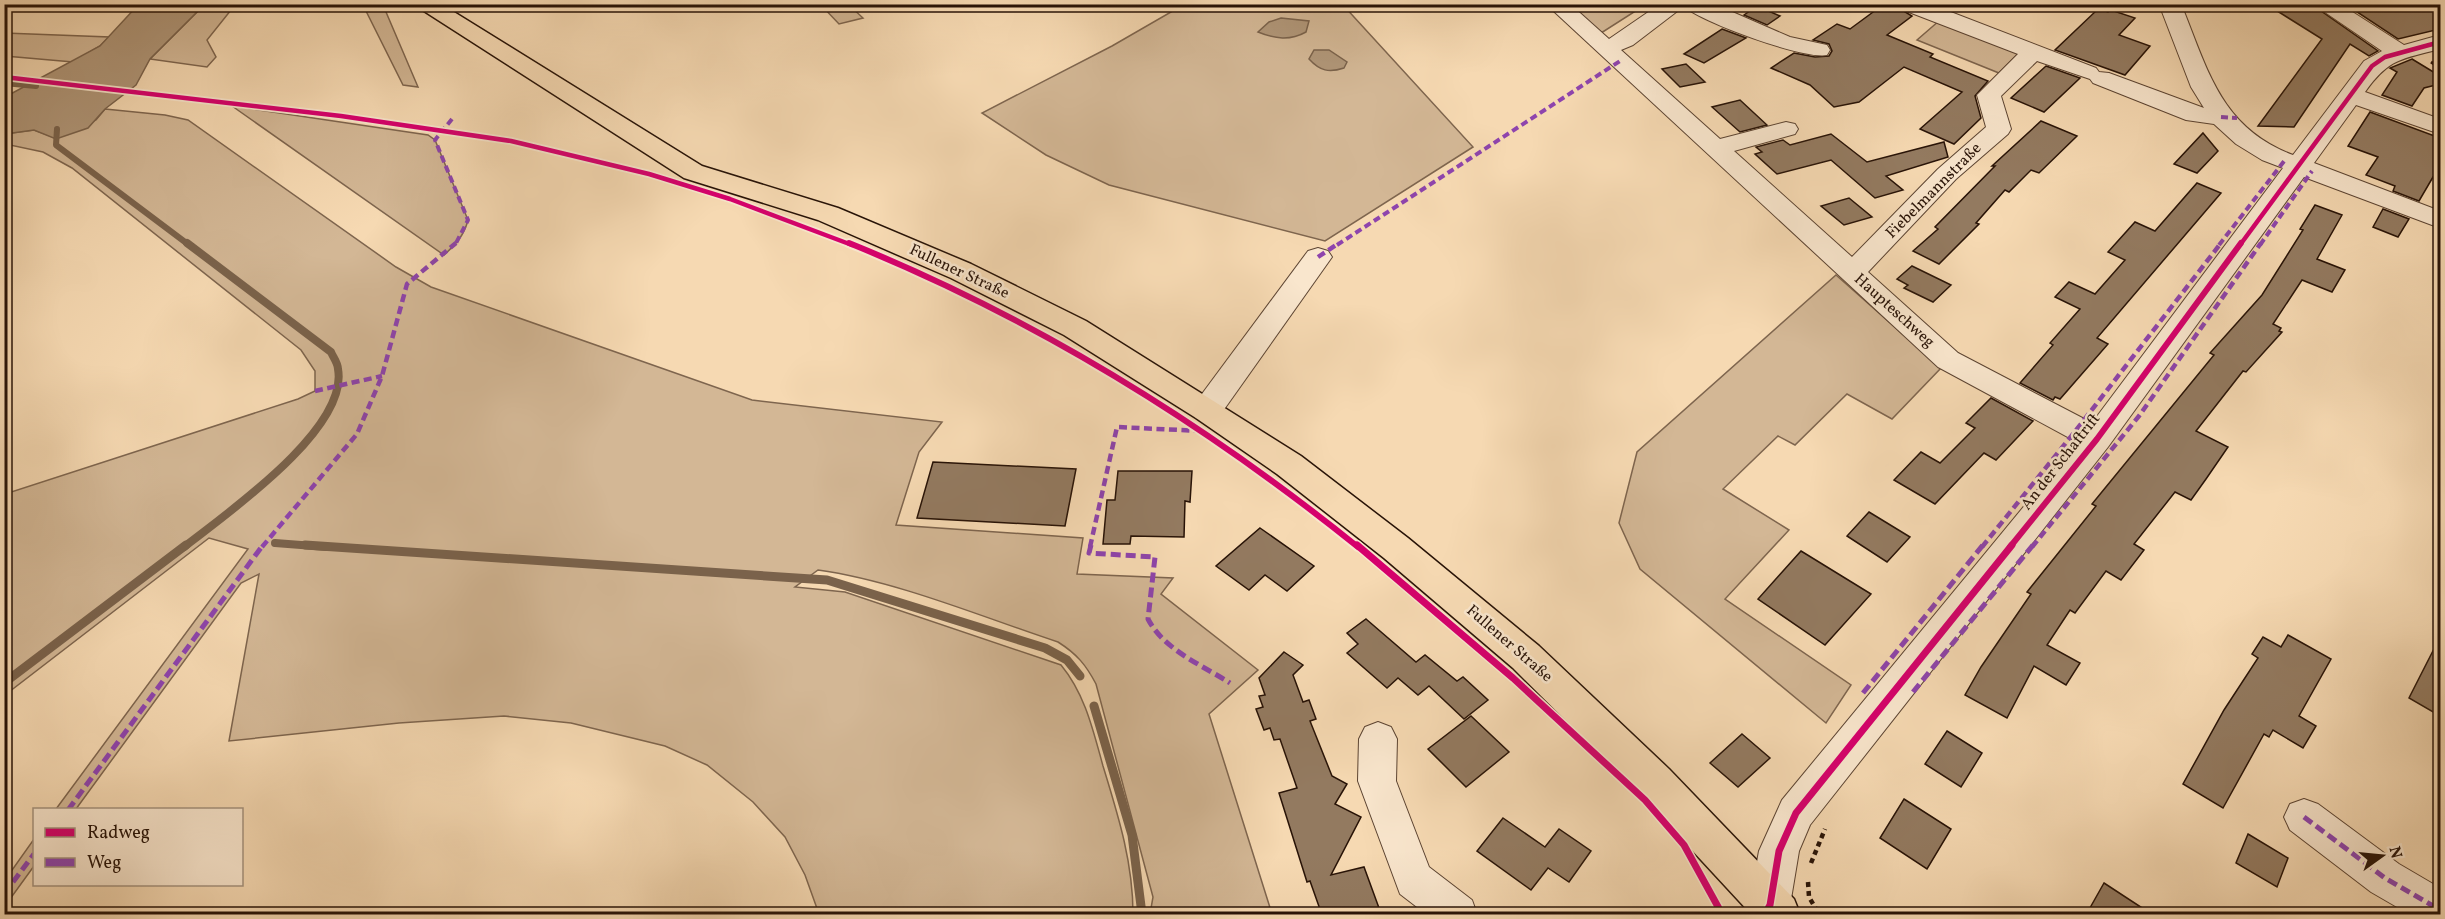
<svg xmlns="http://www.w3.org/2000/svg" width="2445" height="919" viewBox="0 0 2445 919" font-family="Vollkorn,serif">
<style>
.green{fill:#d3b795;stroke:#7e654e;stroke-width:1.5}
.water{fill:#b09678;stroke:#7a624b;stroke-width:1.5}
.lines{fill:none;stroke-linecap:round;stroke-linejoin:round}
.stream-far2{stroke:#7a624b;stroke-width:6}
.stream-far1{stroke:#7a624b;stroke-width:8}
.stream{stroke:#7a624b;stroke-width:9}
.building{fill:#937a60;stroke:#281307;stroke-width:1.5}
.minor-casing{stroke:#5c4432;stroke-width:2}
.major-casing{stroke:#281307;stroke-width:3}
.path-far1{stroke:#281307;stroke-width:3;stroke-dasharray:4 2;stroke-linecap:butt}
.path{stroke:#281307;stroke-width:4.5;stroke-dasharray:5 4;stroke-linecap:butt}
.minor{fill:#f9e6cd;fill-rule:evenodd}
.major{fill:#f6d9b2;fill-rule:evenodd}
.quiet-far2{stroke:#8e44ad;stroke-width:4;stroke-dasharray:7 4;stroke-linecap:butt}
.quiet-far1{stroke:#8e44ad;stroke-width:4.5;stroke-dasharray:8 4.5;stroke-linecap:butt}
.quiet{stroke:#8e44ad;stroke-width:5;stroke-dasharray:10 5;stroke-linecap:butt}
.cycleway-far2-casing{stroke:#f9e6cd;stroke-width:8}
.cycleway-far1-casing{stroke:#f9e6cd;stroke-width:10}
.cycleway-casing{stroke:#f9e6cd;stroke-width:10}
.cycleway-far2{stroke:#d6006c;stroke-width:4.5}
.cycleway-far1{stroke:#d6006c;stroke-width:6}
.cycleway{stroke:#d6006c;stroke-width:7}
.labels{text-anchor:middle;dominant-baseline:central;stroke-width:5;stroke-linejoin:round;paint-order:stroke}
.street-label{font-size:16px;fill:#281307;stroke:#f9e6cd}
</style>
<rect width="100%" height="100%" fill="#f6d9b2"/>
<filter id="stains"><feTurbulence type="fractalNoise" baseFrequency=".00333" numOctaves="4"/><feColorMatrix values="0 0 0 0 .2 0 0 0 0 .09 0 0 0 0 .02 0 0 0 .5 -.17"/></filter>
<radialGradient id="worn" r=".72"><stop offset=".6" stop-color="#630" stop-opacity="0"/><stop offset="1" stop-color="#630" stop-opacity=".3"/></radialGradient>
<!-- green -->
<g class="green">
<path d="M201,5H235L207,40L216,57L207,67L150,59L200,9Z"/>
<path d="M363,5H383L418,87L403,85Z"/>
<path d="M821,5H849L863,18L839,24Z"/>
<path d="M1183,5H1343L1473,147L1325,241L1109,185L1046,155L982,113L1112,46Z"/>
<path d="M1565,5H1645L1598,35Z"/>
<path d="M1940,20L2019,53L1999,73L1917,40Z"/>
<path d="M4,33L109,37L100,46L73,62L5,56Z"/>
<path d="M232,106L428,135L435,140L468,220C464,236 455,245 444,255Z"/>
<path d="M105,109L165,115L188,120L396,267L431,287L752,400L942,422L919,452L896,525L1083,538L1077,574L1173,578L1161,594L1258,670L1209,714L1272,914H1150L1153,897L1096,684C1086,665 1077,654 1058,642C982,617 897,581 818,570L795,587L845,592L1061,665C1085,694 1093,730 1103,766C1118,815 1133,862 1133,914H819L805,875L785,837L753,802L707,765L665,746L571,723L504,716L399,723L229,741L259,574L241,583L76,809H56L248,549L209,538L5,695V494L298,399L315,391V371L301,350L72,168L43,152L5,144V134L34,130L56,138L96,120Z"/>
<path d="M1836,275L1941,368L1892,419L1847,394L1795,445L1778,436L1723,489L1789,530L1725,599L1851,685L1826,723L1640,569L1619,523L1637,452Z"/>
<path d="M34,839V866L5,906V880Z"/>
</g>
<!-- water -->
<g class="water">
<path d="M138,5H200V9L150,59L136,85L105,109L88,128L56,139L34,130L5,134V97L100,46Z"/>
<path d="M1281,18L1309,21L1306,32C1290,41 1275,39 1258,32L1269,22Z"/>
<path d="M1314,50H1329L1347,62L1344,68C1329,73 1320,71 1309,59Z"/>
</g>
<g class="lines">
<!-- stream-far2 -->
<g class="stream-far2">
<path d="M4,83L36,86"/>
<path d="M57,129L56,145L189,245"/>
</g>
<!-- stream-far1 -->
<g class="stream-far1">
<path d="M275,543L327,547"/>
<path d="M184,547C226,514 349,429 338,369C338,363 333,357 331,352L187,243"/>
</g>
<!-- stream -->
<g class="stream">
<path d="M305,545L827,580L1045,648L1067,660L1080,676"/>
<path d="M4,683L186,545"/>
<path d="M1094,706L1132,835L1142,914"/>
</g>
</g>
<!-- building -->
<g class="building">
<path d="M1884,4L1897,7L1912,16L1887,35L1933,54L1930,57L1988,81L1975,96L1981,118L1954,144L1920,129L1962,92L1904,67L1859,102L1834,107L1810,85L1771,68L1794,53L1815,57L1829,56L1832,51L1829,44L1813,40L1837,24L1850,29Z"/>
<path d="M2266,4H2311L2378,51L2369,56L2350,44L2294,127L2258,126L2322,39Z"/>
<path d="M2345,4H2440V29L2398,39Z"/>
<path d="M1757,6L1780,16L1767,25L1744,15Z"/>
<path d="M2098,9L2108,12L2111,10L2135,18L2119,35L2150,46L2125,75L2055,50Z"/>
<path d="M1722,29L1746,38L1704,63L1684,54Z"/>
<path d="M2412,59L2440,76V84L2424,88L2412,106L2382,95L2397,72L2390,68Z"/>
<path d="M1686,64L1705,82L1680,87L1662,69Z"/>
<path d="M2046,66L2080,78L2044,112L2011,98Z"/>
<path d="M1740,100L1767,125L1740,132L1712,107Z"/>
<path d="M2370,112L2440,138V179L2433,177L2419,201L2393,191L2395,186L2366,175L2378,157L2348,146Z"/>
<path d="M2041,121L2077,136L2039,173L2031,170L2009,192L2005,190L1976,223L1979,224L1939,264L1913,251L1938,229L1935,227L1995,166H1992Z"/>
<path d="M2203,133L2218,151L2197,173L2174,164Z"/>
<path d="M1831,134L1867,162L1944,142L1948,157L1886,176L1903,190L1875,198L1831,160L1777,174L1755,154L1762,152L1756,147L1783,140L1790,145Z"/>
<path d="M2197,183L2221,193L2097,338L2108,344L2060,399L2055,397L2053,400L2020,383L2053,345L2050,343L2080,309L2055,297L2069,282L2095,294L2125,260L2108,252L2135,222L2155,231Z"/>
<path d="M1849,198L1872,217L1844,225L1821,206Z"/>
<path d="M2315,205L2342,215L2317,259L2345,270L2332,292L2302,280L2273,324L2281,328L2279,331L2282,332L2246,372L2243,371L2196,431L2228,447L2206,479L2191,500L2175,492L2134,544L2144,550L2121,580L2106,571L2075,613L2070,610L2047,645L2080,663L2066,685L2034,666L2007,718L1965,695L1981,667L2031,594L2027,592L2096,506L2092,504L2214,355L2210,353L2262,295L2303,230L2300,229Z"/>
<path d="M2383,209L2409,219L2398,237L2373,227Z"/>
<path d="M1912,266L1951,285L1933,302L1904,288L1908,285L1897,279Z"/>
<path d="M1991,398L2033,421L1996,460L1984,453L1935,504L1894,480L1921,452L1940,463L1975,428L1966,423Z"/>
<path d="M933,462L1076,469L1065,526L917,518Z"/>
<path d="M1118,471H1192L1190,502L1185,501L1184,537L1131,536L1130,544H1103L1107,500H1115Z"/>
<path d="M1869,512L1910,537L1887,562L1847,536Z"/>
<path d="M1260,528L1314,566L1287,591L1265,575L1249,590L1216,566Z"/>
<path d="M1801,551L1871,594L1825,645L1758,599Z"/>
<path d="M1366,619L1416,662L1425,655L1457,681L1463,677L1488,700L1464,719L1429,686L1418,695L1398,678L1387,688L1347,653L1358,644L1347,633Z"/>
<path d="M2288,635L2331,659L2299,716L2316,726L2303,748L2273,730L2269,737L2264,734L2223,808L2183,784L2224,710L2258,658L2252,654L2263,637L2281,647Z"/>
<path d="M2440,637V716L2409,698Z"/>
<path d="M1284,652L1303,665L1293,675L1303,702L1309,700L1316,719L1310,721L1332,776L1347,784L1335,804L1361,817L1331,875L1364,867L1379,908L1357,915H1322L1310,881L1307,882L1279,793L1297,788L1280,739L1274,740L1270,728L1264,730L1256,709L1263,707L1259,696L1265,695L1259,678Z"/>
<path d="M1471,716L1509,752L1466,787L1428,749Z"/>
<path d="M1947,731L1982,753L1961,787L1925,764Z"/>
<path d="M1742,734L1770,758L1738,787L1710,763Z"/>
<path d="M1904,799L1951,829L1927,869L1880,838Z"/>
<path d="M1503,818L1545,847L1559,829L1591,851L1569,882L1548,868L1531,890L1477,851Z"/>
<path d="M2248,834L2288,858L2277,887L2236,863Z"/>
<path d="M2104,883L2153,915H2086Z"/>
</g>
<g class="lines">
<defs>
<g id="minor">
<path d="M1546,4H1570L1609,39L1660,4H1714L1790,37L1827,45L1830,50L1827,55C1805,60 1700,22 1684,6L1633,45L1621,50L1720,139L1786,122L1795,124L1798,129L1795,134L1734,151L1852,257L1938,169L1986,127L1977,95L2018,54L1901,9L1898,4H1930L2096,68L2099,72L2109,73L2204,108L2191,87L2159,4H2181C2208,70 2220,127 2293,155L2364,61L2382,51L2313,4H2340L2404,45L2440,35V49C2402,59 2389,58 2365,92L2440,119V134L2356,105L2314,163L2440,211V228L2304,177L2108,447L1810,825L1799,851L1790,905L1786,914H1744L1750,900L1759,851L1782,800L2077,442L1938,367ZM2037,61L2090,79L2093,83L2186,120L2214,124L2236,144L2262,160L2283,168L2092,423L1958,353L1868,272L1956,179L2008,134L2011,129L2001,96Z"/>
<path d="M1318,248L1328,251L1332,257L1218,418L1207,421L1196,418L1192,410L1196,402L1308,251Z"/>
<path d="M1378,722L1391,727L1397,739L1396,781L1429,867L1472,900L1477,914H1426L1400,894L1358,781L1359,739L1365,727Z"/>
<path d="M2304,799L2318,804L2399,864L2440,888V914H2409L2371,892L2290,830L2284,817L2290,804Z"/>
</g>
<path id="major" d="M413,4H441L702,166L838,208L971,264L1086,321L1301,456L1408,538L1539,646L1669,769L1794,899L1800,914H1751L1641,795L1513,668L1384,558L1277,474L1196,418L1064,335L951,278L818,220L684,178Z"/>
</defs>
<!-- minor casing -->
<use href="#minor" class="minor-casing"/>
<!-- major casing -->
<use href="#major" class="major-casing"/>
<!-- path-far1 -->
<path class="path-far1" d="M2431,62L2440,68"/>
<!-- path -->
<g class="path">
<path d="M1811,863L1825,829"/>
<path d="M1808,882L1809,897L1819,914"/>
</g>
<!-- minor -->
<use href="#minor" class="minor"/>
<!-- major -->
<use href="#major" class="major"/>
<!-- quiet-far2 -->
<g class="quiet-far2">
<path d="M2221,117L2237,118"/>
<path d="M452,119L435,140L468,220L455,245"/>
<path d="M1337,245L1620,61"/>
<path d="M2219,245L2285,160"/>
<path d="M2260,245L2312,171"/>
</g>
<!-- quiet-far1 -->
<g class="quiet-far1">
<path d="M1318,257L1339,243"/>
<path d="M315,391L382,376"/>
<path d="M262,547L357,434L382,376L407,284L456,243"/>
<path d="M1090,547L1117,427L1201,431"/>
<path d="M1982,547L2077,429L2221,243"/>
<path d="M2032,547L2139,416L2261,243"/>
</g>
<!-- quiet -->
<g class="quiet">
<path d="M1091,545L1089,553L1155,557L1148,619C1164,650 1202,665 1230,683"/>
<path d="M1913,692L2033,545"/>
<path d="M1863,693L1983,545"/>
<path d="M68,810L263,545"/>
<path d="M2304,817L2385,878L2440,910"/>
<path d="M4,894L34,854"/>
</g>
<defs>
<g id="cycleway-far2">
<path d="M4,77L341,116L511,141L649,174L730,199L852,245"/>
<path d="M2240,245L2372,66L2385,57L2440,42"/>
</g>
<g id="cycleway-far1">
<path d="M849,243C1034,318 1203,422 1358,547"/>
<path d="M2010,547L2097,439L2241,243"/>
</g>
<g id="cycleway">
<path d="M1357,545L1513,678L1645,800L1684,845L1722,914"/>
<path d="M1765,914L1770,905L1779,851L1796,813L2012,545"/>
</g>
</defs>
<!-- cycleway-far2 casing -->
<use href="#cycleway-far2" class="cycleway-far2-casing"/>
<!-- cycleway-far1 casing -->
<use href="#cycleway-far1" class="cycleway-far1-casing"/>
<!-- cycleway casing -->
<use href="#cycleway" class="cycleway-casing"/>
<!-- cycleway-far2 -->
<use href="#cycleway-far2" class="cycleway-far2"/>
<!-- cycleway-far1 -->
<use href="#cycleway-far1" class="cycleway-far1"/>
<!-- cycleway -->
<use href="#cycleway" class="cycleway"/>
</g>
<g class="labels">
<!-- street labels -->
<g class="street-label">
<text transform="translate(1934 191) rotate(-45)">Fiebelmannstraße</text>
<text transform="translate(959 272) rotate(25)">Fullener Straße</text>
<text transform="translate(1894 311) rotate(42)">Haupteschweg</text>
<text transform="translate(2061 462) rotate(-52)">An der Schaftrift</text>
<text transform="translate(1509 644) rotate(41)">Fullener Straße</text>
</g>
</g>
<!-- margin -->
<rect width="2445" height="919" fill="none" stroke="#f6d9b2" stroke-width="24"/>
<rect x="6" y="6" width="2433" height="907" fill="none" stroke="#281307" stroke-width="3"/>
<rect x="12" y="12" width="2421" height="895" fill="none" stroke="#281307" stroke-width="1.5"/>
<!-- legend -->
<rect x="33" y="808" width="210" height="78" fill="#f9e6cd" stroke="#a5927e" stroke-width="1.5"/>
<rect x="45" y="828" width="30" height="9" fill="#d6006c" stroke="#a5927e" stroke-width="1.5"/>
<text x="87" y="838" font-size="18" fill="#281307">Radweg</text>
<rect x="45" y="858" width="30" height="9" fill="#8e44ad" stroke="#a5927e" stroke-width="1.5"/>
<text x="87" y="868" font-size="18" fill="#281307">Weg</text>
<!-- north arrow -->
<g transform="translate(2382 856) rotate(75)" stroke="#f9e6cd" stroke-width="4.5" paint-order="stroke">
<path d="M0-4.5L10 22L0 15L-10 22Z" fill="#281307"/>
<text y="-9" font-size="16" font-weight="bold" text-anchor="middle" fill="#281307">N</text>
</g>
<rect width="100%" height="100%" filter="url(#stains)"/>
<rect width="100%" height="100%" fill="url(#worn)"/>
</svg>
